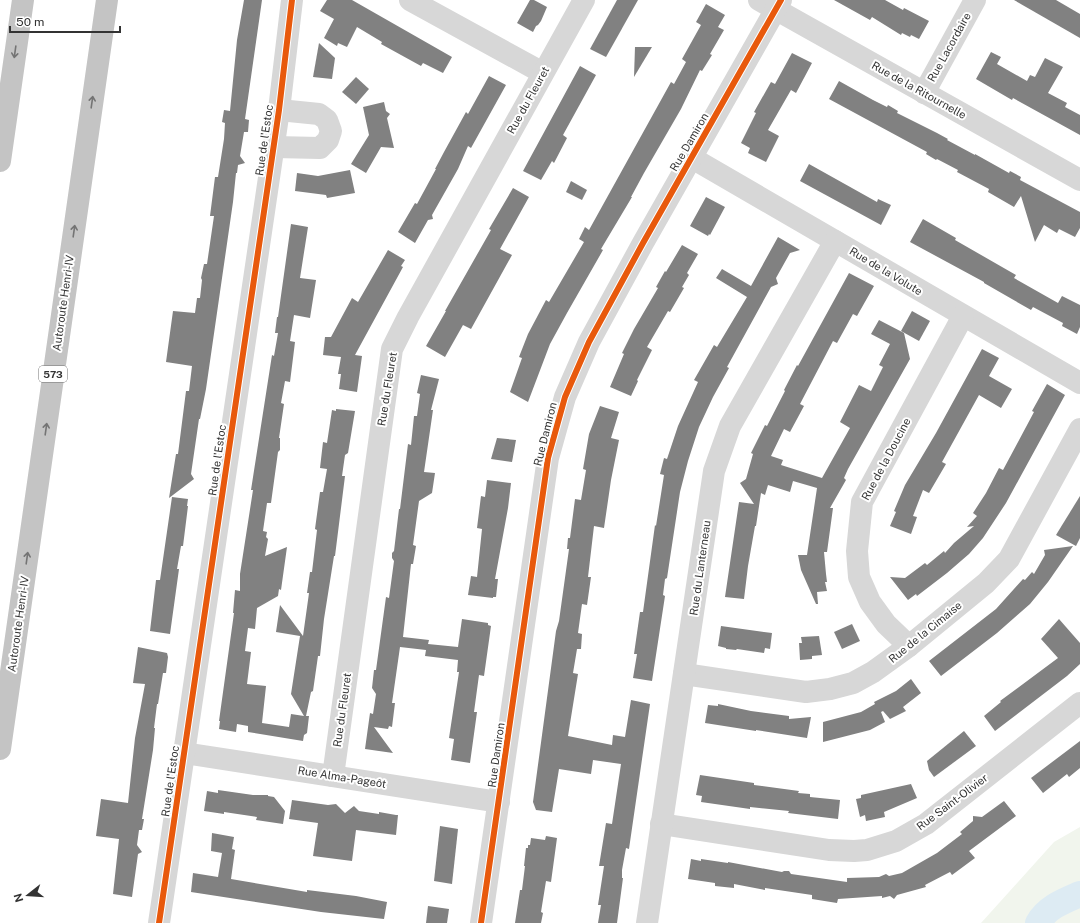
<svg xmlns="http://www.w3.org/2000/svg" width="1080" height="923" viewBox="0 0 1080 923" font-family="'Public Sans',sans-serif">
<style>
.green{fill:#f1f5ed}
.lines{fill:none;stroke-linecap:round;stroke-linejoin:round}
.river{stroke:#ddebf3;stroke-width:26}
.building{fill:#818181}
.minor{stroke:#d7d7d7;stroke-width:22}
.highway{stroke:#c4c4c4;stroke-width:22}
.cycleway-casing{stroke:#fff;stroke-width:8}
.cycleway{stroke:#e8590c;stroke-width:6}
.oneway{stroke:#747474}
.labels{text-anchor:middle;dominant-baseline:central;stroke-width:4;stroke-linejoin:round;paint-order:stroke}
.shield{fill:#fff;stroke:#707070;stroke-width:1}
.shield-label{font-size:10px;font-weight:bold;fill:#333}
.street-label{font-size:11px;fill:#333;stroke:#fff}
</style>
<rect width="100%" height="100%" fill="#fff"/>
<!-- green -->
<path class="green" d="M1080,827V923H981L1054,842Z"/>
<g class="lines">
<!-- river -->
<path class="river" d="M1038,923C1047,907 1064,901 1080,894"/>
</g>
<!-- building -->
<g class="building">
<path d="M244,0H262L245,119L249,120L248,132H244L240,156L245,163L238,165L237,173H236L233,202L206,389L200,419H199L191,474L194,479L169,498L176,454H178L186,391H189L192,366L166,362L173,311L195,313L197,298H200L202,280L201,278L204,264H207L214,216H210L215,177H218L224,139L225,123L222,122L224,110L230,111L237,40Z"/>
<path d="M327,0H352L452,57L443,73L423,63L421,66L381,44L382,42L357,27L347,47L338,43L337,46L324,38L334,19L320,11Z"/>
<path d="M530,0H534L547,7L541,21L538,25L536,26L533,32L517,23Z"/>
<path d="M617,0H638L606,57L590,49Z"/>
<path d="M834,0H885L903,10L904,8L929,21L919,39L911,35L910,37L902,33L901,35L872,17L870,20Z"/>
<path d="M1014,0H1056L1080,14V38Z"/>
<path d="M706,4L725,15L718,27L724,30L710,54L712,55L702,71L700,70L681,109L644,173L631,197H632L601,249L603,250L567,313L550,344L528,402L510,392L522,358L519,357L528,334L546,300L549,302L584,242L579,239L585,227L589,230L671,82L674,84L686,62L682,59L701,25L696,22Z"/>
<path d="M319,43L335,58L332,79L313,77Z"/>
<path d="M635,47H652L634,77Z"/>
<path d="M991,52L1001,57L997,64L1027,81L1030,75L1035,77L1045,58L1063,67L1048,93L1067,103L1065,107L1080,115V135L1013,98L1012,100L976,79Z"/>
<path d="M792,53L812,63L796,93L791,90L768,130L779,136L766,162L748,153L750,148L741,143L756,113L754,112L771,82L775,84Z"/>
<path d="M580,66L596,75L563,135L567,138L554,163L552,161L541,180L523,171Z"/>
<path d="M489,76L506,85L471,148L468,146L458,169L432,215L433,219L428,220L415,243L398,232L415,203L417,204L436,169H435L444,152L466,112L468,114Z"/>
<path d="M356,77L369,89L356,104L342,92Z"/>
<path d="M839,81L873,100L887,107L888,105L898,111L897,113L937,133L948,139L947,140L975,155V154L1009,173L1010,171L1021,177L1020,180L1080,212V228L1075,237L1059,229L1057,233L1044,225L1035,242L1021,196L1014,207L988,192L989,189L957,172L958,170L937,159L936,160L926,154L927,152L829,99Z"/>
<path d="M384,102L386,111L390,114L387,118L394,148L381,147L366,173L351,164L369,135L363,107Z"/>
<path d="M809,164L877,202L878,199L891,205L881,225L800,181Z"/>
<path d="M350,170L355,193L327,198L326,195L295,191L297,173L318,176Z"/>
<path d="M571,181L587,190L582,200L566,192Z"/>
<path d="M513,188L529,197L500,249L512,255L471,329L463,325L445,357L426,346L446,311H445L491,230L489,229Z"/>
<path d="M706,197L725,207L710,235L709,234L708,236L690,226Z"/>
<path d="M923,219L956,238L955,240L1016,275L1014,278L1058,303L1062,296L1080,305V327L1077,334L1062,326L1063,323L1033,307L1031,310L984,283V282L910,242Z"/>
<path d="M291,224L308,227L300,278L316,280L310,318L294,315L290,341L295,342L290,382L285,381L281,403L284,404L279,438H280V450L278,452L271,503H267L263,531L267,532L266,537L268,539L265,556L287,547L281,590L279,589L278,596L257,608L255,629L248,628L245,651L251,652L247,684L266,686L262,723L289,727L291,714L304,716L291,694L300,636L276,632L280,605L303,636L309,593H307L310,572H312L317,530L315,529L320,492H323L327,469L320,468L323,442L327,443L332,410L336,411V409L355,411L348,453L345,455L342,476H345L335,556H334L324,619L320,656H318L313,691L311,692L306,716H309L307,733L304,735L303,741L248,732V726L237,724L236,732L219,729L220,721H219L234,613H233L235,590L240,591V574L253,490H251L272,355L274,356L278,333H275L277,317H278Z"/>
<path d="M778,237L800,250L790,253L776,278L778,284L771,287L727,367L729,368L713,397L699,427L688,461L680,492L667,578L665,579L663,595L665,596L652,681L633,678L637,654H634L640,612H643L655,525L656,526L664,475L660,474L664,458L667,459L678,426L698,382L694,380L714,345L717,347L747,297L716,278L722,269L751,286Z"/>
<path d="M682,245L698,254L687,273L689,275L682,287L684,288L670,312L668,311L647,347L652,350L637,380L638,381L631,396L610,387L624,354L622,353L634,329L658,288L656,287L665,271L666,272Z"/>
<path d="M388,250L405,260L401,266L403,267L355,355L362,356L357,392L339,389L341,374H338L341,357L323,355L325,337H331L352,298L358,302Z"/>
<path d="M849,273L874,286L857,316L853,314L837,343L833,341L800,404L804,406L790,432L784,429L771,456L783,460L781,465L822,478L850,428L840,422L859,385L871,391L883,367L879,365L890,344L871,334L879,320L904,333L910,359L848,469L844,478L846,480L830,508H833L827,552H824L826,574L827,582H825L827,591L817,592L818,604H816L801,570L798,555H807L817,488L793,481L790,492L768,485L765,495L761,493L756,526H755L748,566L744,599L725,597L739,502L754,504L740,483L746,479L753,454L751,453L765,425L767,426L785,391L784,390L797,365L798,366Z"/>
<path d="M912,311L930,321L919,341L901,331Z"/>
<path d="M982,349L999,358L989,376L1012,389L1001,408L979,395L942,462L946,464L929,493L923,490L913,516L917,517L911,534L890,526L896,512L894,511L905,485L936,433Z"/>
<path d="M421,375L439,379L431,410H433L424,472L435,473L432,493L419,501L413,545L416,546L413,564H411L403,637L429,640L428,644L458,647L462,619L488,623V625L491,626L484,676L479,675L474,712H477L470,763L451,760L454,739L449,738L459,672H457L458,660L425,656L426,650L400,647L392,703H395L392,727L389,726L388,729L374,727L393,753L365,749L370,713L373,714L376,694L372,688L374,670H376L386,597L389,598L394,561L392,558V553L394,551L399,509H400L408,444L411,445L414,416H417L420,394L417,393Z"/>
<path d="M1047,384L1065,395L1006,503L983,538L969,554L947,573L917,596L916,594L908,600L890,577L905,578L925,563L927,565L944,551L945,553L954,543L974,526L967,527L977,516L973,513L986,493L999,468L1003,470L1034,412L1032,411Z"/>
<path d="M600,406L619,412L611,438L619,440L611,480L604,528L594,526L588,577H591L587,605L582,604L578,633L582,634L581,649H577L573,673L578,674L568,736L612,745L613,735L625,737L631,700L650,704L629,849L626,848L622,870V878H623L617,923H598L601,905H598L604,866H599L606,823L612,824L621,764L593,760L591,774L559,769L552,812L536,810L533,802L556,631L559,621L569,549H567L568,538H570L575,499L581,500L586,470L583,469L589,434Z"/>
<path d="M497,438L516,440L512,462L491,459Z"/>
<path d="M487,480L511,483L508,508L495,579H498L496,597H493V598L468,595L471,576L477,577L482,529L477,528L481,496L485,497Z"/>
<path d="M1080,496V538L1076,546L1056,535Z"/>
<path d="M172,497L188,499L187,506H188L183,546H181L177,569H179L170,634L150,631L156,580H160Z"/>
<path d="M1073,546L1048,582L1030,604L997,633L941,676L929,661L996,609L1023,579L1025,580L1032,572L1034,574L1045,555L1044,550Z"/>
<path d="M1059,619L1080,643V664L1067,676L995,731L984,716L1001,702L1000,701L1058,658L1041,639Z"/>
<path d="M852,624L860,641L842,649L834,632Z"/>
<path d="M721,626L772,633L770,649L765,648L764,653L737,649L736,650L726,649V648L718,646Z"/>
<path d="M819,636L822,655L812,656V659L800,660L799,643H802L801,637Z"/>
<path d="M138,647L167,653L168,657L166,673H163L158,704H157L154,728H155L153,750L142,819H144L142,830H139L137,845L142,852L138,854L132,897L113,894L119,839L96,836L101,799L128,803L135,738L145,684L133,683Z"/>
<path d="M911,679L921,693L903,707L906,711L890,719L883,711L881,712L885,722L870,730L823,742V722L861,712L875,704L874,702L896,691Z"/>
<path d="M718,704L751,711L789,716V719L811,717L807,738L756,730V731L705,723L708,705L718,706Z"/>
<path d="M964,731L976,746L934,777L929,770L927,761Z"/>
<path d="M1080,741V768L1069,777L1067,774L1043,793L1031,778Z"/>
<path d="M700,775L754,783V785L799,791L798,793L810,794V797L840,800L838,819L788,813L789,811L750,807V809L701,802L702,796L696,795Z"/>
<path d="M911,784L917,798L884,812L885,817L866,821L865,815L860,817L856,799L861,798V795Z"/>
<path d="M218,790L253,795H268V796L274,797L285,811L283,824L256,820L257,817L224,812V814L204,811L207,791L218,793Z"/>
<path d="M292,800L328,805L336,804L345,813L354,806L359,811L379,814V812L396,815H398L396,835L356,830L352,861L313,856L318,823L289,819Z"/>
<path d="M1004,801L1016,816L969,851L975,858L952,875L950,872L925,885L926,887L897,895L894,899L890,896L882,898V896L838,899L837,903L812,899V895L765,888V890L734,884V888L715,886V883L688,879L691,859L701,861V859L728,863V862L782,872L784,871H789L791,874L847,882V878L879,877L886,874L889,876L902,873L937,853L962,834L960,832L973,821V816L982,817Z"/>
<path d="M440,826L458,829L452,884L434,881Z"/>
<path d="M212,833L234,837L232,849L235,850L231,879L307,892V890L356,896L387,902L384,919L321,912L191,892L193,873L218,877L222,853L211,851Z"/>
<path d="M546,836L557,838L551,882L546,881L541,912L543,913L541,923H515L520,890H522L525,866H524L526,848H528V845H530L531,838L545,840Z"/>
<path d="M428,906L449,909L447,923H426Z"/>
</g>
<g class="lines">
<!-- minor -->
<g class="minor">
<path d="M410,0L543,73"/>
<path d="M759,0L1080,180"/>
<path d="M924,93L975,0"/>
<path d="M274,147L320,148L328,140L331,131L327,120L319,114L279,110"/>
<path d="M692,158L1080,383"/>
<path d="M909,646L886,624L870,602L859,577L857,551L862,502L963,316"/>
<path d="M684,674L806,692L830,689L853,683L873,672L909,646L986,583L1009,559L1080,429"/>
<path d="M184,753L499,802"/>
<path d="M333,776L392,349L408,317L584,0"/>
<path d="M661,824L829,850L854,851L867,850L896,841L926,824L1080,703"/>
<path d="M159,923L279,110L292,0"/>
<path d="M481,923L548,458L565,397L589,342L643,243L781,0"/>
<path d="M647,923L714,471L730,426L835,241"/>
</g>
<!-- highway -->
<g class="highway">
<path d="M0,161L23,0"/>
<path d="M0,749L107,0"/>
</g>
<defs>
<g id="cycleway">
<path d="M159,923L279,110L292,0"/>
<path d="M481,923L548,458L565,397L589,342L643,243L781,0"/>
</g>
</defs>
<!-- cycleway casing -->
<use href="#cycleway" class="cycleway-casing"/>
<!-- cycleway -->
<use href="#cycleway" class="cycleway"/>
</g>
<!-- one-way arrows -->
<defs><path id="oneway-shaft" d="M-6 0H5M1.5-3L5.5 0L1.5 3" fill="none" stroke-width="1.6" stroke-linecap="round" stroke-linejoin="round"/></defs>
<g class="oneway">
<use href="#oneway-shaft" transform="translate(15 52) rotate(98)"/>
<use href="#oneway-shaft" transform="translate(92 102) rotate(-82)"/>
<use href="#oneway-shaft" transform="translate(74 231) rotate(-82)"/>
<use href="#oneway-shaft" transform="translate(46 429) rotate(-82)"/>
<use href="#oneway-shaft" transform="translate(27 558) rotate(-82)"/>
</g>
<g class="labels">
<!-- shield labels -->
<rect class="shield" x="39" y="366" width="28" height="16" rx="3"/>
<g class="shield-label">
<text x="53" y="374">573</text>
</g>
<!-- street labels -->
<g class="street-label">
<text transform="translate(949 47) rotate(-61)">Rue Lacordaire</text>
<text transform="translate(919 90) rotate(29)">Rue de la Ritournelle</text>
<text transform="translate(528 100) rotate(-61)">Rue du Fleuret</text>
<text transform="translate(264 140) rotate(-82)">Rue de l'Estoc</text>
<text transform="translate(689 142) rotate(-60)">Rue Damiron</text>
<text transform="translate(886 271) rotate(31)">Rue de la Volute</text>
<text transform="translate(63 303) rotate(-82)">Autoroute Henri-IV</text>
<text transform="translate(387 389) rotate(-81)">Rue du Fleuret</text>
<text transform="translate(545 434) rotate(-76)">Rue Damiron</text>
<text transform="translate(886 459) rotate(-62)">Rue de la Doucine</text>
<text transform="translate(217 460) rotate(-82)">Rue de l'Estoc</text>
<text transform="translate(700 568) rotate(-82)">Rue du Lanterneau</text>
<text transform="translate(18 624) rotate(-82)">Autoroute Henri-IV</text>
<text transform="translate(925 632) rotate(-39)">Rue de la Cimaise</text>
<text transform="translate(342 710) rotate(-82)">Rue du Fleuret</text>
<text transform="translate(496 755) rotate(-82)">Rue Damiron</text>
<text transform="translate(342 777) rotate(9)">Rue Alma-Pageôt</text>
<text transform="translate(170 781) rotate(-82)">Rue de l'Estoc</text>
<text transform="translate(952 802) rotate(-37)">Rue Saint-Olivier</text>
</g>
</g>
<!-- north arrow -->
<g transform="translate(28 895) rotate(253)" stroke="#ffffff" stroke-width="3" paint-order="stroke">
<path d="M0-3L7 15L0 10L-7 15Z" fill="#333333"/>
<text y="-6" font-size="11" font-weight="bold" text-anchor="middle" fill="#333333">N</text>
</g>
<!-- scale -->
<path d="M10 26v6h110v-6" fill="none" stroke="#333333" stroke-width="2"/>
<text x="16" y="26" font-size="12" fill="#333333" stroke="#ffffff" stroke-width="3" paint-order="stroke">50 m</text>
</svg>
